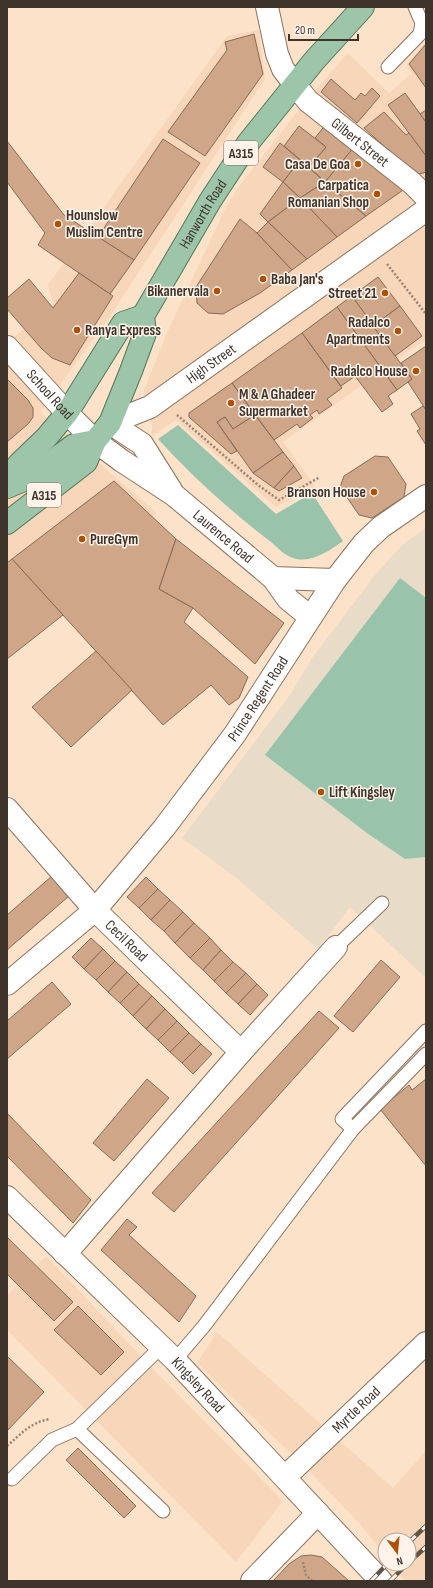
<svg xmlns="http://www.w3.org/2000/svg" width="433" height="1588" viewBox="0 0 433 1588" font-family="'Sofia Sans Condensed',sans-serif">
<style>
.built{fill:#f7d6b9}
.education{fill:#e8dcc8}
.green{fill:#9ac3ab}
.building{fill:#cfa788;stroke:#856b58}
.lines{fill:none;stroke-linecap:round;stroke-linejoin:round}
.lane-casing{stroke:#8b725d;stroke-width:15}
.street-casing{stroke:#8b725d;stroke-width:24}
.secondary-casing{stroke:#8b725d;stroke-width:24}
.primary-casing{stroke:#517957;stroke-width:24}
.path{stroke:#958373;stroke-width:2.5;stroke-dasharray:2 2;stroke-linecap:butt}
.lane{stroke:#fff;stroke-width:13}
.street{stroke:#fff;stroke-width:22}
.secondary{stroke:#fff;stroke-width:22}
.primary{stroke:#9dc5a9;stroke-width:22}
.rail-casing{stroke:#615448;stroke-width:4.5}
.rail{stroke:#fef2e9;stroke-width:3;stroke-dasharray:9;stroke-linecap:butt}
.poi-dot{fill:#ae4f01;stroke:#fef2e9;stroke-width:1.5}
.labels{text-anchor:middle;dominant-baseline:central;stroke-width:3;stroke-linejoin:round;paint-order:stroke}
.shield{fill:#fef2e9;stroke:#786d64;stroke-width:1}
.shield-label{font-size:14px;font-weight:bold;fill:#3e342b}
.street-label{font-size:15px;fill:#3e342b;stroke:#fef2e9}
.poi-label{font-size:15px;font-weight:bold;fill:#3e342b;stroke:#fef2e9;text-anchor:end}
</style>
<rect width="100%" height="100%" fill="#fde2ca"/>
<!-- built -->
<g class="built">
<path d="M259,30L265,79L109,318L40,412L157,513L7,627V343L53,304L48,285L227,36Z"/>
<path d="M426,41V339L283,442L315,486L276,507L176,420L152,436V424L143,393L166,335L225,209L237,189L304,103L348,53L389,93L412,73L406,66Z"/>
<path d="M46,1256L155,1371L283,1501L236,1562L7,1330V1295Z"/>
<path d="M217,1332L393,1488L426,1451V1581H405L391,1564H409V1540H385V1556L360,1524L310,1472L197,1363Z"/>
</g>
<!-- education -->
<path class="education" d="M426,528V978L350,907L318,949L235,877L182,838L290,695L312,658L375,575L402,545Z"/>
<!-- green -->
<g class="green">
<path d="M178,425L276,514L312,493L343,541C329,551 311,564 293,558C285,556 277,547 271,542C230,511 192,476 158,439Z"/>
<path d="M400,578L426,598V857L405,859L367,833L265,755Z"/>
</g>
<!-- building -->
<g class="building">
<path d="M254,34L263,74L205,156L168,132L227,50L225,42Z"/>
<path d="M426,44V88L409,64Z"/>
<path d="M331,79L355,100L361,93L365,96L372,88L380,96L357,123L321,92Z"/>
<path d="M405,93L426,122V156L388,105Z"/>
<path d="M426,110V122L420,114Z"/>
<path d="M384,112L406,135L409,133L426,156V171L424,173L415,174L364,128Z"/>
<path d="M327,123L355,146L325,182L309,167L326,147L315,138Z"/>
<path d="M299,126L326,147L309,167L284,146Z"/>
<path d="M163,139L200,163L134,260L98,237Z"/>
<path d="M7,141L64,215L134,260L110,294L38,245L45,233L7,182Z"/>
<path d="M280,143L300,160L283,182L263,167Z"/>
<path d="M355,146L406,188L366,216L325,182Z"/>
<path d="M300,160L325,182L300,198L283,182Z"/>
<path d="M283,182L300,198L268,222L260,214Z"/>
<path d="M325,182L366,216L337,237L300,198Z"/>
<path d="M300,198L337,237L307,259L268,222Z"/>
<path d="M240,219L257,233L292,270L260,293L223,314L208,313L197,303L196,287Z"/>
<path d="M268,222L307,259L292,270L257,233Z"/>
<path d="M79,273L113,296L70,365L52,358L41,348L7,309V298L29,279L53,308Z"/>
<path d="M378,277L400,306L373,326L352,296Z"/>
<path d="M352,296L412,379L397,390L337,307Z"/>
<path d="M400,306L422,336L395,356L373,326Z"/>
<path d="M337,307L397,390L388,396L393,404L382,412L355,376L341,386L302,333Z"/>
<path d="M302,333L342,388L327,399L332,405L319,414L317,410L310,415L313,418L300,428L297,424L274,440L232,383Z"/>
<path d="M426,346V410L408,382L412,379L401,363Z"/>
<path d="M7,379L28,400L33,408V417L28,424L7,442Z"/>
<path d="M232,383L255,415L233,429L225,417L217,422L237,451L231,454L189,417V413Z"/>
<path d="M423,406L426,410V445L417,431L420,429L411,414Z"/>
<path d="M255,415L283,452L253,473L217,422L225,417L233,429Z"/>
<path d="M283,452L294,466L274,488L253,473Z"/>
<path d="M375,456L388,457L406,484L404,497L372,518L359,515L340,487L344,476Z"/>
<path d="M294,466L302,478L279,491L274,488Z"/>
<path d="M114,481L176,539L159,589L193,608L184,622L248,677L239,698L229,705L211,685L163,725L12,559Z"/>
<path d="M176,539L284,623L255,664L193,608L159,589Z"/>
<path d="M12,559L63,615L7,659V563Z"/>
<path d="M96,651L132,690L71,747L32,707Z"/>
<path d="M52,876L69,896L7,950V915Z"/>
<path d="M146,877L158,889L139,908L127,897Z"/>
<path d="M158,889L170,900L151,920L139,908Z"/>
<path d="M170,900L183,912L164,931L151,920Z"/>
<path d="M183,912L194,923L175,943L164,931Z"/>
<path d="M194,923L210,938L190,958L175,943Z"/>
<path d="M91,938L103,949L84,969L72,957Z"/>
<path d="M210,938L221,950L203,970L190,958Z"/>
<path d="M103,949L115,961L96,980L84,969Z"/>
<path d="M221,950L233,962L214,981L203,970Z"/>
<path d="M381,960L400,977L353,1032L334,1016Z"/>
<path d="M115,961L127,972L108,992L96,980Z"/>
<path d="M233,962L246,973L226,993L214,981Z"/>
<path d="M127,972L139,984L120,1003L108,992Z"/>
<path d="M246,973L257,984L238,1004L226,993Z"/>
<path d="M52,982L71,1004L7,1059V1021Z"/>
<path d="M139,984L152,996L133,1016L120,1003Z"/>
<path d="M257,984L268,995L250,1015L238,1004Z"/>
<path d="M152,996L165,1009L146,1029L133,1016Z"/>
<path d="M165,1009L177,1021L158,1040L146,1029Z"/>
<path d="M319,1011L339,1028L174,1212L152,1193Z"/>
<path d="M177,1021L189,1033L170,1052L158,1040Z"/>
<path d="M189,1033L201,1044L182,1063L170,1052Z"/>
<path d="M201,1044L212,1054L193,1074L182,1063Z"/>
<path d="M147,1079L169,1098L114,1161L93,1143Z"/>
<path d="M426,1079V1166L380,1109L409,1085L412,1090Z"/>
<path d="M7,1113L91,1200L73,1223L7,1156Z"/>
<path d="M127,1219L137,1227L129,1235L196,1296L179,1322L101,1250Z"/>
<path d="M7,1237L73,1302L54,1321L7,1274Z"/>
<path d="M78,1306L124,1352L101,1375L54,1330Z"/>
<path d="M7,1356L44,1392L7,1431Z"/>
<path d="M78,1448L136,1506L124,1518L66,1460Z"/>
<path d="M311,1555L322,1557L349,1581H273L289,1564L301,1556Z"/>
</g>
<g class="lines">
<defs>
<g id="lane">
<path d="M388,67L420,34L422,23L415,7"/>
<path d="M336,947L382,903"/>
<path d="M353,1129L342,1119L426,1031"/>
<path d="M175,1360L204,1326L353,1129L426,1054"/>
<path d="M77,1429L163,1511"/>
<path d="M12,1479L52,1440L77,1429L162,1346"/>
</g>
<g id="street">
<path id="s1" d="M295,85L308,101L412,183L426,197"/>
<path id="s2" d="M7,347L67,413L95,441L122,461L174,495L273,578L288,599L310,617"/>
<path id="s3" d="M110,423L150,407L426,210"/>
<path d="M110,423L142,444L171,490"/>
<path d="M273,578L335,580"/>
<path id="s4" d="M7,809L95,910L241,1052"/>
<path id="s5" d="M7,984L95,910L164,828L235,734L335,580L364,543L381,527L426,496"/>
<path d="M65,1254L241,1052L336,947"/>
<path id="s6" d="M285,1477L426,1343"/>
<path d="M252,1581L318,1513"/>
</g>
<g id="secondary">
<path d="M267,7L277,54L283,69L295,85"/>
<path id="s7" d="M7,1197L175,1360L381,1581"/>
</g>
<g id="primary">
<path d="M7,478L19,464L46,438L67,413L123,323L143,316"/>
<path d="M7,487L31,477L74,445L95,441"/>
<path id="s8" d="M7,523L86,462L95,441L110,423L131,371L145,333L143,316L210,201L248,143L314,61L363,7"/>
</g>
</defs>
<!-- lane casing -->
<use href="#lane" class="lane-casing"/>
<!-- street casing -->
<use href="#street" class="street-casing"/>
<!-- secondary casing -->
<use href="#secondary" class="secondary-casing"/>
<!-- primary casing -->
<use href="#primary" class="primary-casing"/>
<!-- path -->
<g class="path">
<path d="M387,264L426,314"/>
<path d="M177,415L258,485L279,500L320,477"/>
<path d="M7,1446C21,1434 31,1422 50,1419"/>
<path d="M303,1562L306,1575L312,1581"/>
</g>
<!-- lane -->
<use href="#lane" class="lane"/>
<!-- street -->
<use href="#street" class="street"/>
<!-- secondary -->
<use href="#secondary" class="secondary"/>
<!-- primary -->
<use href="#primary" class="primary"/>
<defs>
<g id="rail">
<path d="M409,1542L426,1526"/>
<path d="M409,1562L426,1547"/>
<path d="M371,1581L387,1564"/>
<path d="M390,1581L407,1564"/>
</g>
</defs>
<!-- rail casing -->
<use href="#rail" class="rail-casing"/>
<!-- rail -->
<use href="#rail" class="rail"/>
</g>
<!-- markers -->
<g class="poi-dot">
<circle cx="358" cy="164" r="4"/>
<circle cx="377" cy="194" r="4"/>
<circle cx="58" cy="224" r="4"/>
<circle cx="263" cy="279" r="4"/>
<circle cx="217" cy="291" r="4"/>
<circle cx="385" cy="293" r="4"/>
<circle cx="77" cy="330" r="4"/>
<circle cx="398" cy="331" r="4"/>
<circle cx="416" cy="371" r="4"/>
<circle cx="231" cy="403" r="4"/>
<circle cx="374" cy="492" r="4"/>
<circle cx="82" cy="539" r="4"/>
<circle cx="321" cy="792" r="4"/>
</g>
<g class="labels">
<!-- shield labels -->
<g class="shield">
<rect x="224" y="141" width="34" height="24" rx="3"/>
<rect x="27" y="483" width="34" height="24" rx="3"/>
</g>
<g class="shield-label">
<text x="241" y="153">A315</text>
<text x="44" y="495">A315</text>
</g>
<!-- street labels -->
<g class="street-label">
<text stroke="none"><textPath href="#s1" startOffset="87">Gilbert Street</textPath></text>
<text stroke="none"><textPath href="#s8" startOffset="378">Hanworth Road</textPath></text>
<text stroke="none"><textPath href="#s3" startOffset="118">High Street</textPath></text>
<text stroke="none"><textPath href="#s2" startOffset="64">School Road</textPath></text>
<text stroke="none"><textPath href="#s2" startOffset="289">Laurence Road</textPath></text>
<text stroke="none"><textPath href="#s5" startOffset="382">Prince Regent Road</textPath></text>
<text stroke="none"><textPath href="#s4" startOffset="178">Cecil Road</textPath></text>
<text stroke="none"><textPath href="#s7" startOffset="268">Kingsley Road</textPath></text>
<text stroke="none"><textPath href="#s6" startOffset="98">Myrtle Road</textPath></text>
</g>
<!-- poi labels -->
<g class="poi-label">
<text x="350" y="164">Casa De Goa</text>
<text x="369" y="185">Carpatica<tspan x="369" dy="17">Romanian Shop</tspan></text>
<text x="66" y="215" text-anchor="start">Hounslow<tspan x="66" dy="17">Muslim Centre</tspan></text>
<text x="271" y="279" text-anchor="start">Baba Jan's</text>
<text x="209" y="291">Bikanervala</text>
<text x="377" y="293">Street 21</text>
<text x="390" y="322">Radalco<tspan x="390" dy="17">Apartments</tspan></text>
<text x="85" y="330" text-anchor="start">Ranya Express</text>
<text x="408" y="371">Radalco House</text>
<text x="239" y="394" text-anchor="start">M &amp; A Ghadeer<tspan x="239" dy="17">Supermarket</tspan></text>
<text x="366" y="492">Branson House</text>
<text x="90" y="539" text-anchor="start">PureGym</text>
<text x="329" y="792" text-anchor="start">Lift Kingsley</text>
</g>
</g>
<!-- border -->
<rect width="433" height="1588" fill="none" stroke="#3e342b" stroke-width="16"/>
<!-- north arrow -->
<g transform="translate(397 1552) rotate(164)"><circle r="19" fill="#fef2e9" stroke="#b1a69d"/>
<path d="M0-3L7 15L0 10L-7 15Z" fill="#ae4f01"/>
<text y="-6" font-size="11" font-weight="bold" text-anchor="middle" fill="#3e342b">N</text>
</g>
<!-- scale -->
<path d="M289 34v6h69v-6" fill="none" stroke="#3e342b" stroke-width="2"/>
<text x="295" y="34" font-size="12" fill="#3e342b" stroke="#fef2e9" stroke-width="3" paint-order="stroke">20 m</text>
</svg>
